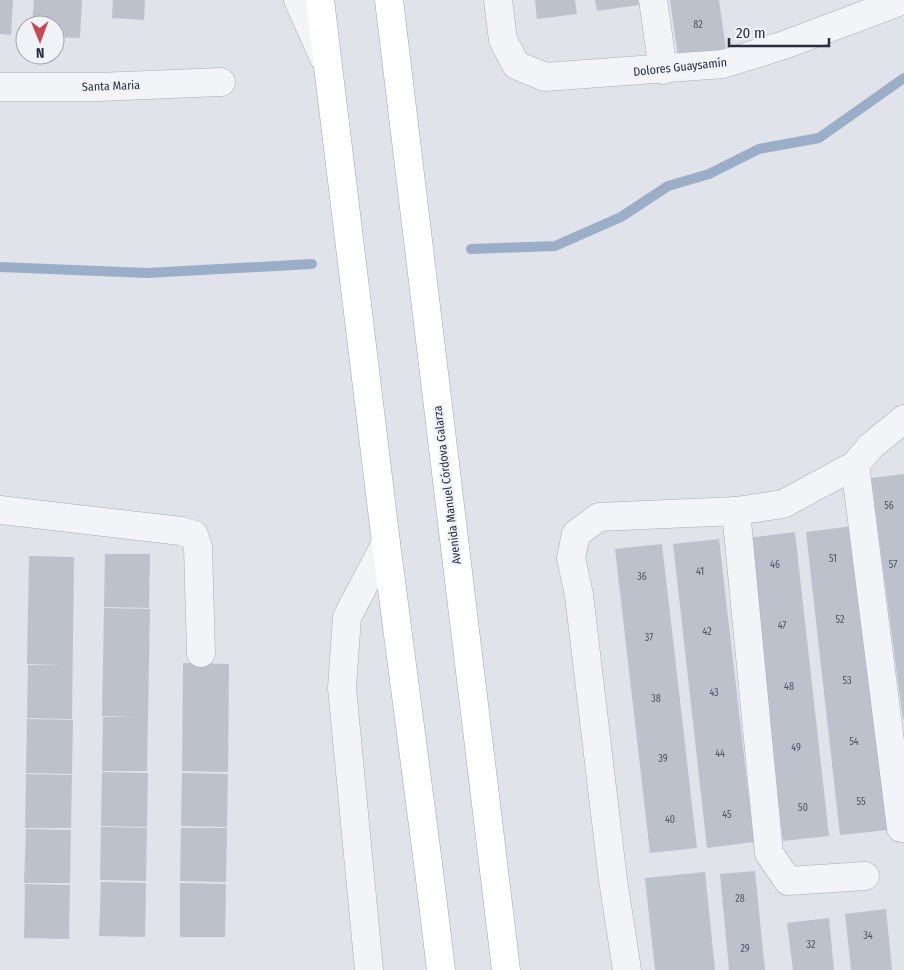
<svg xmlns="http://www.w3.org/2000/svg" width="904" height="970" viewBox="0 0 904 970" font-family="'Fira Sans Condensed',sans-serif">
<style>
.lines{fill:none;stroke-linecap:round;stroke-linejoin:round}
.stream{stroke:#9baec8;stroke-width:10}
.building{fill:#bdc1cb}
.minor-casing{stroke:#a9adb6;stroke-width:29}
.major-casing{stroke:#9fa6b4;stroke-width:29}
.minor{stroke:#f2f4f7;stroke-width:28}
.major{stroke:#fff;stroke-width:28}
.labels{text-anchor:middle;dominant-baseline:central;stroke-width:4.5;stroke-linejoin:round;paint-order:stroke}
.number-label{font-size:10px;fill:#4e5463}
.street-label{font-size:12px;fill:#292f40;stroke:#eff2f6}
</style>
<rect width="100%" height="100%" fill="#e0e3e9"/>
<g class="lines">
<!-- stream -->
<g class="stream">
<path d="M471,249L555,246L621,217L668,186L709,174L759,149L819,138L904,78"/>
<path d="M0,267L147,273L312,264"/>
</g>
</g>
<!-- building -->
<g class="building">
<path d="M0,0H13L11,35L0,34Z"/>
<path d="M34,0H82L80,38L55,37V25H32Z"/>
<path d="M113,0H145L144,20L112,18Z"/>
<path d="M535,0H575L577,14L537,19Z"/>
<path d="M595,0H638L639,5L597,11Z"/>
<path d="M670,0H719L726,49L678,56Z"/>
<path d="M904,474V719H903L871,478Z"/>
<path d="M853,526L888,830L840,835L806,532Z"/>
<path d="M795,532L829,836L783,841L748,538Z"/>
<path d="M719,539L754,842L707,848L673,544Z"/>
<path d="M662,544L697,848L650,853L615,549Z"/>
<path d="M105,554H150L149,608L104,607Z"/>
<path d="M29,556L74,557L72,719L27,718L28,665H62L27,664Z"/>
<path d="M104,608L150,609L147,771H102L103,717H136L102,716Z"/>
<path d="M183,663L229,664L228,772L182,771Z"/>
<path d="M27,719L73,720L72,774L26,773Z"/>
<path d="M102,772L148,773L147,827L101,826Z"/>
<path d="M182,773L228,774L227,827L181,826Z"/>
<path d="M26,774L72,775L71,828H25Z"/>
<path d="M101,827L147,828L146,881L100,880Z"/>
<path d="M181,828H227L226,882L180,881Z"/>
<path d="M26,829L71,830L70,883H24Z"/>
<path d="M755,871L765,970H729L720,874Z"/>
<path d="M705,872L715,970H655L645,878Z"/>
<path d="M101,882L146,883L145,937L99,936Z"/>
<path d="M180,883L226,884L225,937H180Z"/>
<path d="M25,884L70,885L69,939L24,938Z"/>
<path d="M886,909L892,970H851L845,914Z"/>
<path d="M829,918L834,970H793L787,923Z"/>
</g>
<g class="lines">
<defs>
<g id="minor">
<path d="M298,0L324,58"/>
<path d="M498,0L503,40L516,65L545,77L723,64L784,45L904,0"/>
<path d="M653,0L663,70"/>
<path d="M0,87H98L221,82"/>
<path d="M855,465L901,828"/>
<path d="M0,510L181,531L194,535L198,547L201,653"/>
<path d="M736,511L769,853L788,881L865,876"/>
<path d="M369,970L342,688L347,617L386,543"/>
<path d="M627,970L613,880L579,595L571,558L576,534L599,517L736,511L783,504L855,465L871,446L904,419"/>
</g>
<g id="major">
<path d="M320,0L386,543L429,871L441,970"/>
<path d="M389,0L506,970"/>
</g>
</defs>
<!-- minor casing -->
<use href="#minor" class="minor-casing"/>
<!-- major casing -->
<use href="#major" class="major-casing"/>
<!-- minor -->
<use href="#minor" class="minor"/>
<!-- major -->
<use href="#major" class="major"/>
</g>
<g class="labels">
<!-- number labels -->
<g class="number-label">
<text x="698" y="25">82</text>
<text x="889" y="506">56</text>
<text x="833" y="559">51</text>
<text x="775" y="565">46</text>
<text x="893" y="565">57</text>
<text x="700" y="572">41</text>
<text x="642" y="577">36</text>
<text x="840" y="620">52</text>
<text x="782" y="626">47</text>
<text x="707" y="632">42</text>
<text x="649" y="638">37</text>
<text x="847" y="681">53</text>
<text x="789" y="687">48</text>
<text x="714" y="693">43</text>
<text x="656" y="699">38</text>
<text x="854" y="742">54</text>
<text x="796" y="748">49</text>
<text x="720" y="754">44</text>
<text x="663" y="759">39</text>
<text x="861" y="802">55</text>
<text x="803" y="808">50</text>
<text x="727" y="815">45</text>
<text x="670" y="820">40</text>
<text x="740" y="899">28</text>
<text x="868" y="936">34</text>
<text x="811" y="945">32</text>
<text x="745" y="949">29</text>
</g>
<!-- street labels -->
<g class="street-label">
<text transform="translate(680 67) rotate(-6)">Dolores Guaysamín</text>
<text transform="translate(111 86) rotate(-2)">Santa Maria</text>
<text transform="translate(447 485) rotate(-97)">Avenida Manuel Córdova Galarza</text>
</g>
</g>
<!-- north arrow -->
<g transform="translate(40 40) rotate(179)"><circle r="24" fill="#eff2f6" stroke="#a0a4ad"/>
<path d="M0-4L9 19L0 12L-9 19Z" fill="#cc4751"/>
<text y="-8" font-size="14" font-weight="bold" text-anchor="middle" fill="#292f40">N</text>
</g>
<!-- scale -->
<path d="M729 38v8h100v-8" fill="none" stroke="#292f40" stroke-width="2.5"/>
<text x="736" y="38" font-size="15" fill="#292f40" stroke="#eff2f6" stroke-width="4" paint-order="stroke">20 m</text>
</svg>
